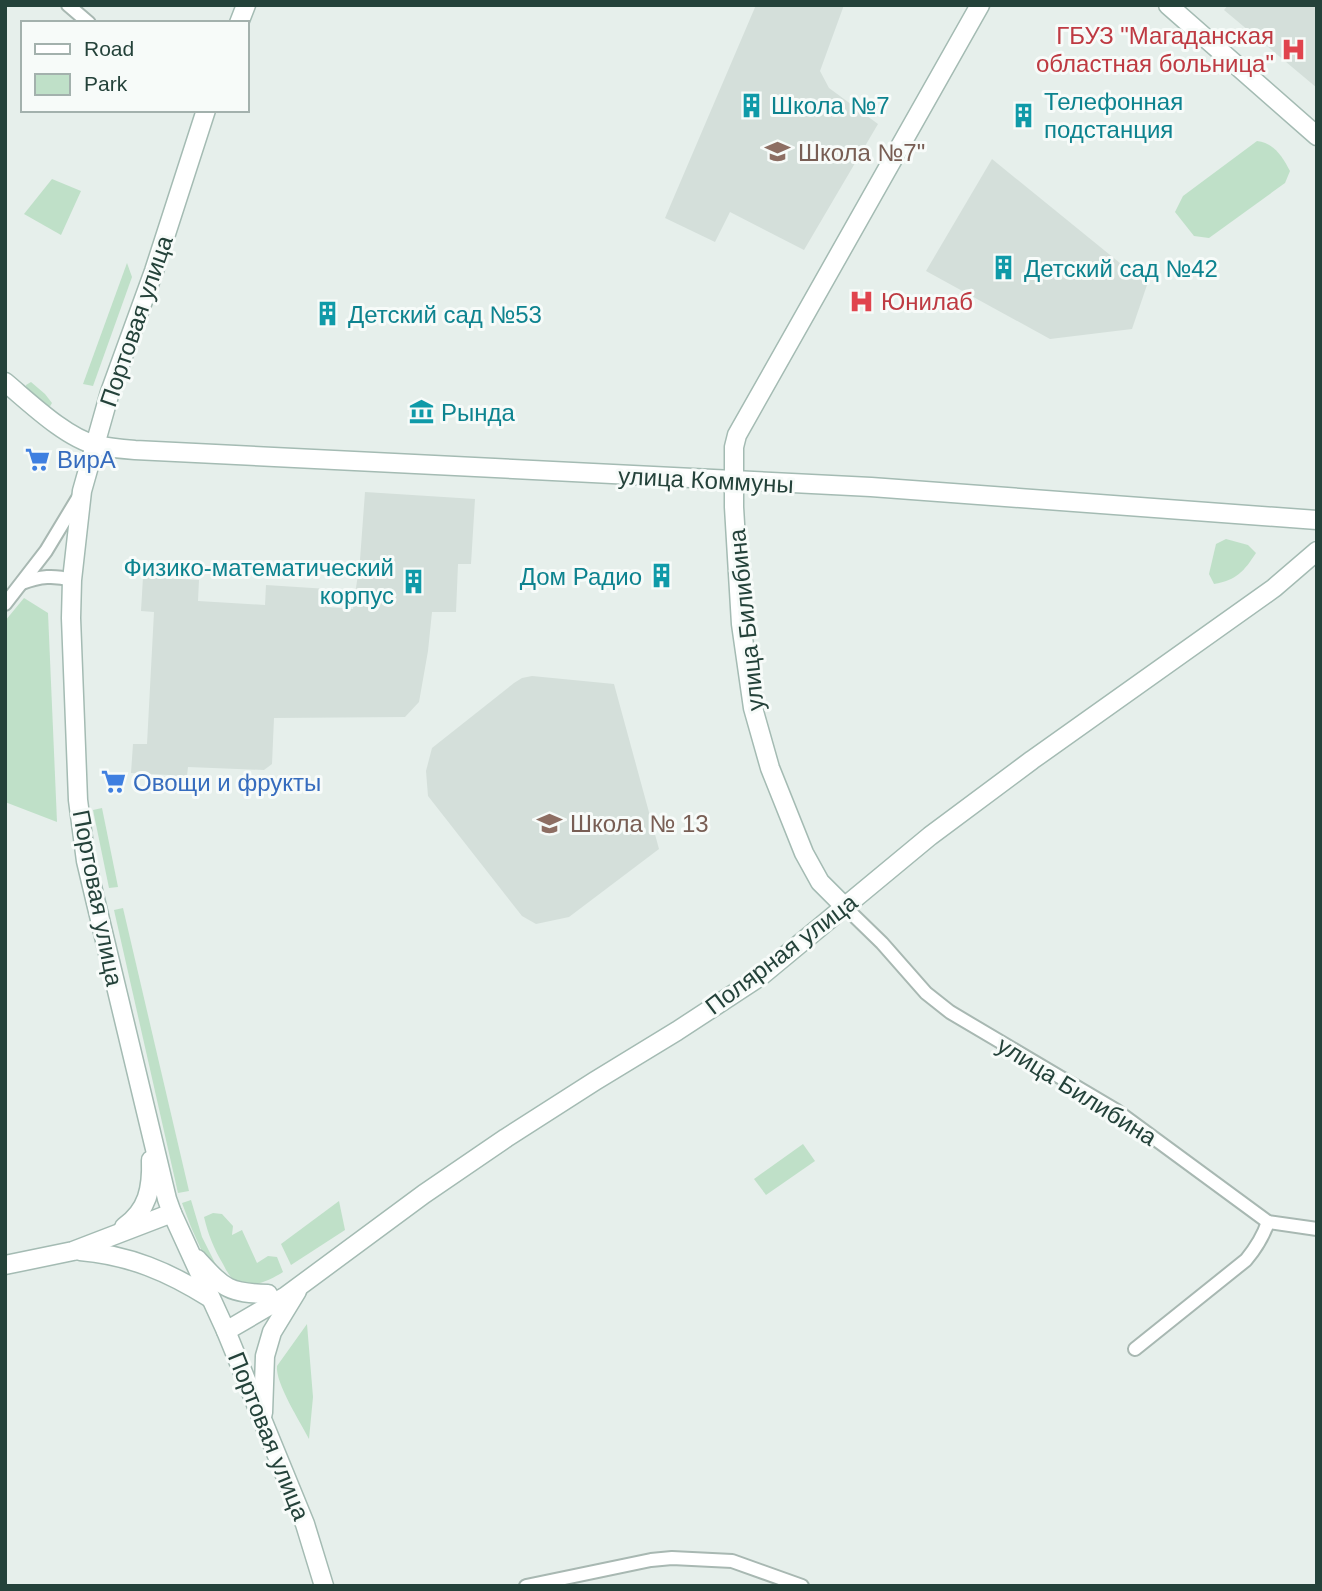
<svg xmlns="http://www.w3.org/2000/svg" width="1322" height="1591" viewBox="0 0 1322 1591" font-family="Arial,sans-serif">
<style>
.built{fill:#d4dfda}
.green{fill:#bfe0c8}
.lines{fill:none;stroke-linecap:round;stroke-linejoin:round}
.street-casing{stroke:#a8b8b2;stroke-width:16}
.secondary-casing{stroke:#a4bbb3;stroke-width:21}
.street{stroke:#fff;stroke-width:12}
.secondary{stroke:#fff;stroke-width:18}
.labels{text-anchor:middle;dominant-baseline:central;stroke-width:6;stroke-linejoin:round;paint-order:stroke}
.health-label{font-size:24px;fill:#be3a42;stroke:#f7fbf9;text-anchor:end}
.culture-label{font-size:24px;fill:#0d838f;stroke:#f7fbf9;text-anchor:start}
.education-label{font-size:24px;fill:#785e54;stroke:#f7fbf9;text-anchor:start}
.street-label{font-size:24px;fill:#24423a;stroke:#f7fbf9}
.shop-label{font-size:24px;fill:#366cbe;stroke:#f7fbf9;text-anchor:start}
</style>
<rect width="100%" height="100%" fill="#e6efeb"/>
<!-- built -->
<g class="built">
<path d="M756,5H844L820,71L829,88L878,124L804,250L730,212L715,242L665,218Z"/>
<path d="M1228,5H1317V88L1224,10Z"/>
<path d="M992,159L1147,285L1132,329L1050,339L926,271Z"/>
<path d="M365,492L475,499L471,564H458L456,612H432L428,651L419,702L405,717L274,718L272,764L264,770L188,767L187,776L131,773L133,744H147L154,612L141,611L143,577L199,580L198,601L265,605L266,585L328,589L327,607L353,609L360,560Z"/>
<path d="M532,676L614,684L659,849L569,917L536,924L522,916L428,796L426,771L432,748L514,683L522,678Z"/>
</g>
<!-- green -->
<g class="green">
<path d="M1257,141C1274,143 1282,156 1290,171L1285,183L1209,238L1194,236L1175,212L1183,196Z"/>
<path d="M52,179L81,191L61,235L24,214Z"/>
<path d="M127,263L132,277L93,386L83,384Z"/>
<path d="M31,382L45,394L52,403L49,408L27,392L26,385Z"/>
<path d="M1226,539L1248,545L1256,553C1244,571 1237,580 1214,584L1209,574L1216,544Z"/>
<path d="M24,598L48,613L57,822L5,802V621Z"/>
<path d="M102,808L118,887L109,888L93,810Z"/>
<path d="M123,908L189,1191L178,1193L114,910Z"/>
<path d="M803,1144L815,1161L766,1195L754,1179Z"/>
<path d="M191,1200L202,1237L222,1277L208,1265L191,1227L182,1203Z"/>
<path d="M339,1201L345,1230L291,1265L281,1244Z"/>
<path d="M213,1213L222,1214L233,1226L232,1235L242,1230L257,1263L268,1256L277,1257L283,1272C269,1281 246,1292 232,1278C228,1274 225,1268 223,1264C214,1249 208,1234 204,1217Z"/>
<path d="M307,1324L313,1397L309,1439C301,1423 275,1383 277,1366Z"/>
</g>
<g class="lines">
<defs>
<g id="street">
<path d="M68,5L89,23"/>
<path d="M22,583C40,576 54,575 72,580"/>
<path d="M5,604L46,551L78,498"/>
<path d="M845,907L882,943L926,993L950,1012L1117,1111L1268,1222L1317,1229"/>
<path d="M1135,1349L1246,1260C1256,1248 1263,1237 1268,1222"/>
<path d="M526,1586L651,1560L672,1558L732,1561L802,1586"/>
</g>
<g id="secondary">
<path d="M1168,5L1317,136"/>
<path d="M239,23L246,5"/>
<path d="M206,110L154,271L110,392L82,491L72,580L71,618L78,800L86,861L96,903L167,1199L172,1213L226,1331L305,1524L324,1586"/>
<path d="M5,382C29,402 66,438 96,445C109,448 122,449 135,450L871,487L1317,520"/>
<path d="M845,907L820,882L804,853L770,768L753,708L741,624L734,507V447L737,435L980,5"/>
<path d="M124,1227C148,1210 152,1188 151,1160"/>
<path d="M80,1251C129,1255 169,1272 210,1298"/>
<path d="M197,1259C224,1288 227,1293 268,1294"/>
<path d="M5,1265L73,1251L172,1213"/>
<path d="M226,1331L286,1296L424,1194L506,1138L595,1081L677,1031L761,976L930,836L1032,760L1274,588L1317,551"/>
<path d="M263,1413L265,1356L272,1332L297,1291"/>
</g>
</defs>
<!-- street casing -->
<use href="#street" class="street-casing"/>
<!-- secondary casing -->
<use href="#secondary" class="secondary-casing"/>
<!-- street -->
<use href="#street" class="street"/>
<!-- secondary -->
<use href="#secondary" class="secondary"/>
</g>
<!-- icons -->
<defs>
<symbol id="hospital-bare" viewBox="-9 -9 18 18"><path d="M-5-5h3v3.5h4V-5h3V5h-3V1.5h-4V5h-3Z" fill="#e0444e" stroke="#f7fbf9" stroke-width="2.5" paint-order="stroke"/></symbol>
<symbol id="building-bare" viewBox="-9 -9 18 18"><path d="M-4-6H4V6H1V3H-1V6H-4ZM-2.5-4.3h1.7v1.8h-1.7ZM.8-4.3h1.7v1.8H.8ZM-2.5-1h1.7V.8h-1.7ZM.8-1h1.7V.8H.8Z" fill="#0f9aa8" stroke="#f7fbf9" stroke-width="2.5" paint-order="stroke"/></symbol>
<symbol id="school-bare" viewBox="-9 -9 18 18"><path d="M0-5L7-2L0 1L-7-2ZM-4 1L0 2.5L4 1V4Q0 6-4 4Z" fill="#8d6e63" stroke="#f7fbf9" stroke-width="2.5" paint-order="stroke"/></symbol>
<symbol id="museum-bare" viewBox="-9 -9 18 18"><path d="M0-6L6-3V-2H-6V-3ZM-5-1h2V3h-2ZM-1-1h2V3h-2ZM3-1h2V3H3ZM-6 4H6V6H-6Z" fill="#0f9aa8" stroke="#f7fbf9" stroke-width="2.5" paint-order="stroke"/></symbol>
<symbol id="supermarket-bare" viewBox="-9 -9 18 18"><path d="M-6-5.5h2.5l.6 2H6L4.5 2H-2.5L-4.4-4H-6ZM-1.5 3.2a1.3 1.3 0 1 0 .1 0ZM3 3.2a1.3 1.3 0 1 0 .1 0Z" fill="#3f7fe0" stroke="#f7fbf9" stroke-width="2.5" paint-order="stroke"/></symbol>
</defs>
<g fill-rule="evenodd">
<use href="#hospital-bare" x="1276" y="32" width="35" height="35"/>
<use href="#building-bare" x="734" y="88" width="35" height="35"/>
<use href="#building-bare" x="1006" y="98" width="35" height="35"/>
<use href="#school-bare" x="760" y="134" width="35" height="35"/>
<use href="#building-bare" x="986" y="250" width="35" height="35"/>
<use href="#hospital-bare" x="844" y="284" width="35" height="35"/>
<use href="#building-bare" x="310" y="296" width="35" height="35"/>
<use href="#museum-bare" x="404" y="394" width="35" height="35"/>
<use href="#supermarket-bare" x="20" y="442" width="35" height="35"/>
<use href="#building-bare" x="644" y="558" width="35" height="35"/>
<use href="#building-bare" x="396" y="564" width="35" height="35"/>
<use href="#supermarket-bare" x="96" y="764" width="35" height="35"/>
<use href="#school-bare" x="532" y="806" width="35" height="35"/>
</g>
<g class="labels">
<!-- health labels -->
<g class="health-label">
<text x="1274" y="35">ГБУЗ "Магаданская<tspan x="1274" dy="28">областная больница"</tspan></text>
<text x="881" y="301" text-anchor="start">Юнилаб</text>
</g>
<!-- culture labels -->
<g class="culture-label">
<text x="1044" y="101">Телефонная<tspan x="1044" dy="28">подстанция</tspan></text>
<text x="771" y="105">Школа №7</text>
<text x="1024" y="268">Детский сад №42</text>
<text x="348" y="314">Детский сад №53</text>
<text x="441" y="412">Рында</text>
<text x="394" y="567" text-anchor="end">Физико-математический<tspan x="394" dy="28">корпус</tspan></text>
<text x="642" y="576" text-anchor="end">Дом Радио</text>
</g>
<!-- education labels -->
<g class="education-label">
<text x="798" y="152">Школа №7"</text>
<text x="570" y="823">Школа № 13</text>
</g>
<!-- street labels -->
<g class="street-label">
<text transform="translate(136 321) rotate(-71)">Портовая улица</text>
<text transform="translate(706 480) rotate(3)">улица Коммуны</text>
<text transform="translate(746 620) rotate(-96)">улица Билибина</text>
<text transform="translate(98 898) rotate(79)">Портовая улица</text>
<text transform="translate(781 954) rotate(-37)">Полярная улица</text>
<text transform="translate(1077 1091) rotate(32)">улица Билибина</text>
<text transform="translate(269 1436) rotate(68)">Портовая улица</text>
</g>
<!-- shop labels -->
<g class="shop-label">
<text x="57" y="459">ВирА</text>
<text x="133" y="782">Овощи и фрукты</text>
</g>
</g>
<!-- border -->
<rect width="1322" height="1591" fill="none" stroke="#24423a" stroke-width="14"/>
<!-- legend -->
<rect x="21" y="21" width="228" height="91" fill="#f7fbf9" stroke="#a3b1ad" stroke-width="2"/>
<rect x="35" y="44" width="35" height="10" fill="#ffffff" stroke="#a3b1ad" stroke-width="2"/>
<text x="84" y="56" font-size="21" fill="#24423a">Road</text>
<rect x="35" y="74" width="35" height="21" fill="#bfe0c8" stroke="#a3b1ad" stroke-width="2"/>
<text x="84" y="91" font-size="21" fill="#24423a">Park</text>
</svg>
